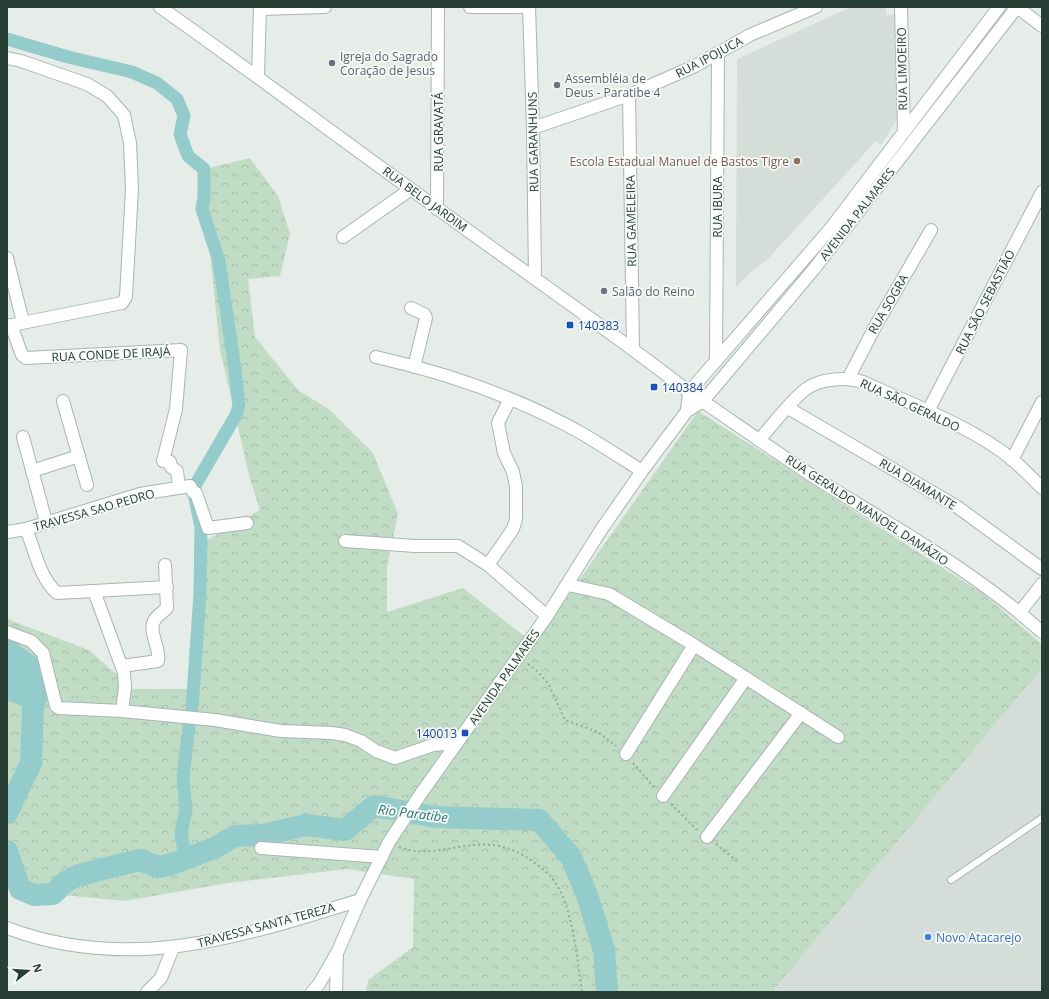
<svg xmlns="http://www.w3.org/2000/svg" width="1049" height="999" viewBox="0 0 1049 999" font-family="'Open Sans',sans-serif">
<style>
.built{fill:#d4ddd7}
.forest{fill:url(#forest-crowns)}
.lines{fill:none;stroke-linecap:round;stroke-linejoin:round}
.canal{stroke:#94cccb;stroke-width:13}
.river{stroke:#94cccb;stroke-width:22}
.service-casing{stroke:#a9b5af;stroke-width:8}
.minor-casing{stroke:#a9b5af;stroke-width:14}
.tertiary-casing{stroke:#a9b5af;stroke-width:14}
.secondary-casing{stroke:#a5b8ae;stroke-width:14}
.path{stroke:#8aad9c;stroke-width:2;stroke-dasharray:2 3;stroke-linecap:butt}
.service{stroke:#fff;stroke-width:6}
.minor{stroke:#fff;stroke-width:12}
.tertiary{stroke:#fff;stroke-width:12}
.secondary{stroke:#fff;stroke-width:12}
.worship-dot{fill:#6b7280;stroke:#f6faf7;stroke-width:1.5}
.education-dot{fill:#8d6e63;stroke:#f6faf7;stroke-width:1.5}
.transit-dot{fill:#1a4fb4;stroke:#f6faf7;stroke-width:1.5}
.shop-dot{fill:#3f7fe0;stroke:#f6faf7;stroke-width:1.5}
.labels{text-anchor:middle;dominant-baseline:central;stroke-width:3.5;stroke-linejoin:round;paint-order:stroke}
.worship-label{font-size:12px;fill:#5b616d;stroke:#f6faf7;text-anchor:start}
.street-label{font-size:12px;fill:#263e33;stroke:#f6faf7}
.education-label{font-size:12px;fill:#785e54;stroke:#f6faf7;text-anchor:end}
.transit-label{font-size:12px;fill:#164399;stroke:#f6faf7;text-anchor:start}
.shop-label{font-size:12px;fill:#366cbe;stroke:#f6faf7;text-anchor:start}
.water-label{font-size:13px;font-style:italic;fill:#267473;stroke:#f6faf7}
</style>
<defs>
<pattern id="forest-crowns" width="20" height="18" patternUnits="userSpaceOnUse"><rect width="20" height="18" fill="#c1dcc4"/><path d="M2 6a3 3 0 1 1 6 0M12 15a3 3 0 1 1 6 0" fill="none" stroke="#a6bea9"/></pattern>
</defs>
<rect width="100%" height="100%" fill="#e6ede9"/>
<!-- built -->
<g class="built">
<path d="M851,7H886V15L900,14L901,113L881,145L876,141L766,261L753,270L736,287L737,59Z"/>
<path d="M1042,668V992H772Z"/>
</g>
<!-- forest -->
<path class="forest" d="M250,158L278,196L290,234L280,276L248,279L255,337L298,390L330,410L373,453L398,514L387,566V612L463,588L534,644L698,411L982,593L1042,644V668L772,992H366L368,980L413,947L414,879L347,869L228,883L125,901L53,894L7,882V619L89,650L133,689H198L207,540L260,510L250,479L220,350L207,224L204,169Z"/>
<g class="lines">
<!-- canal -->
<g class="canal">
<path d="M7,39L68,57L132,72L157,83L177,99L184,116L180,134L188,156L204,169V198L202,209L219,261L235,369L239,405L236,415L193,489L201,527L200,594L192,709"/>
<path d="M185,858L181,833L186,811L183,776L189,727"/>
</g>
<!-- river -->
<g class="river">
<path d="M7,650L28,665L31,683L8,669L13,691L24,695L39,686L33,708L31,763L7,813"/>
<path d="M7,851L20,889L34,895L53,894L65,882L79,875L139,860L159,867L172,864L214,848L235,836L263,835L306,825L345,830L374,806L436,817L539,820L571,857L587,895L604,950L607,992"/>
</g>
<defs>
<path id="service" d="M951,880L1042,818"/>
<g id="minor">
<path d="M470,7H529"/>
<path d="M901,7L904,131"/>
<path d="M1017,7L1042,26"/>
<path d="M260,9L325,7"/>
<path d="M7,58L21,61L87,84L107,96L124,115L130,143L132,189L126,297L122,303L7,326"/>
<path d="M258,76L260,7"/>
<path d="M629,95L633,348"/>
<path d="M533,128L629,95L695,66L750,35L816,7"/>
<path d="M437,209L438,7"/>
<path d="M343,237L411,189"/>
<path d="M7,258L23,322"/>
<path d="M411,308L424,314L426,318L414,367"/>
<path d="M11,325L22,355L26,358L181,350L176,409L163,461L170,462L171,467L177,471L179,488"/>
<path d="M376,357C447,373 519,398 583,434C603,446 623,459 642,471"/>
<path d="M716,361L718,53"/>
<path d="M848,379L876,325L931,230"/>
<path d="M689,392C732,421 774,451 817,479C894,527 974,571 1042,632"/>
<path d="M63,401L87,485"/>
<path d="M788,408L956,506L1042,569"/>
<path d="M928,411L1042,192"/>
<path d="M23,437L46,522"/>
<path d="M759,440C773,425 790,401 806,389C821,378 847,377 863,382C911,404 973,427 1013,460C1023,469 1032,478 1042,488"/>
<path d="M1012,460L1042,402"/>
<path d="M32,471L79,456"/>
<path d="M26,529C35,550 39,577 57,593L167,587"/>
<path d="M7,532L26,529L140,494L190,486L193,492L196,493L208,528L247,523"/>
<path d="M345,541L415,546H458L488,565L547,616"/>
<path d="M488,565L513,529L516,519V486L513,472L504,453L498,423L510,399"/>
<path d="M568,585L609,594L694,645L838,737"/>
<path d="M94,591L124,673L125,687L122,711"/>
<path d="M1020,612L1042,584"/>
<path d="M7,632L31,641L43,653L56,706L59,708L122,711L215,720L281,731L332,733L345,735L361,741L376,751L395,758L433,745L457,743"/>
<path d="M122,666L158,661C161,648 147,632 155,619C158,615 163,612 167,608L165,565"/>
<path d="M626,754L694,645"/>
<path d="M663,796L746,678"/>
<path d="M707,837L801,713"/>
<path d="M261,848L382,857"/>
<path d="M7,928C129,974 241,937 360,900"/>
<path d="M147,992L161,978L173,948"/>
</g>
<g id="tertiary">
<path d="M160,7C254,73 344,142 437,208C521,270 607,328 689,392"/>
<path d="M529,7L533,128L535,277"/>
</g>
<g id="secondary">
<path d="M687,411L689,392L831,228L999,7"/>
<path d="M312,992L319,984L338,951L360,900L389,842L420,795L547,616L601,530L642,471L687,411L703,401L814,269L1017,7"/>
<path d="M336,992L337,954"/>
</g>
</defs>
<!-- service casing -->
<use href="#service" class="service-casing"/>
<!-- minor casing -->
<use href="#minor" class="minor-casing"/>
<!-- tertiary casing -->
<use href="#tertiary" class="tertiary-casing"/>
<!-- secondary casing -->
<use href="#secondary" class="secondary-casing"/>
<!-- path -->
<g class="path">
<path d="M528,664L537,671L548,683L565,720L598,732L616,746"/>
<path d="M633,763L654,787"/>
<path d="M671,804L698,831"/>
<path d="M716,844L739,863"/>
<path d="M399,847C423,857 450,847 474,845C493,843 510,847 526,857C535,863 545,870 552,878C573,904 577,959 582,992"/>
</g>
<!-- service -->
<use href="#service" class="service"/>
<!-- minor -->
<use href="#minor" class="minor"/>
<!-- tertiary -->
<use href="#tertiary" class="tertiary"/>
<!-- secondary -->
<use href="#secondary" class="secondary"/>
</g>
<!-- markers -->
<g class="worship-dot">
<circle cx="332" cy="63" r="4"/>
<circle cx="557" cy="85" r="4"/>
<circle cx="604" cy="291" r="4"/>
</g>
<circle class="education-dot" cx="797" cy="161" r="4"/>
<g class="transit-dot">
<rect x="566" y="321" width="8" height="8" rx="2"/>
<rect x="650" y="383" width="8" height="8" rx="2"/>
<rect x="461" y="729" width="8" height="8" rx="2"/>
</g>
<circle class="shop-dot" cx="928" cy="937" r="4"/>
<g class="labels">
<!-- worship labels -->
<g class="worship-label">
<text x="340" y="56">Igreja do Sagrado<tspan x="340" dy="14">Coração de Jesus</tspan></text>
<text x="565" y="78">Assembléia de<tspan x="565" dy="14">Deus - Paratibe 4</tspan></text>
<text x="612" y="291">Salão do Reino</text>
</g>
<!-- street labels -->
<g class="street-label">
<text transform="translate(709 57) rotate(-28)">RUA IPOJUCA</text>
<text transform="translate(902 69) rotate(-91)">RUA LIMOEIRO</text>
<text transform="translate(438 132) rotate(-90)">RUA GRAVATÁ</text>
<text transform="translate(533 142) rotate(-91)">RUA GARANHUNS</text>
<text transform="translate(425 199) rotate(36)">RUA BELO JARDIM</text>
<text transform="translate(717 207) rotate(-90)">RUA IBURA</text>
<text transform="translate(857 214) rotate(-52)">AVENIDA PALMARES</text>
<text transform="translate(631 221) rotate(-91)">RUA GAMELEIRA</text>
<text transform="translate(985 302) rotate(-63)">RUA SÃO SEBASTIÃO</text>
<text transform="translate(888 304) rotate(-60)">RUA SOGRA</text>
<text transform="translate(111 354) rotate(-3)">RUA CONDE DE IRAJÁ</text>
<text transform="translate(910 405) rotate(25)">RUA SÃO GERALDO</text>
<text transform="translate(918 484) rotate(31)">RUA DIAMANTE</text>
<text transform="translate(94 510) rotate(-16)">TRAVESSA SAO PEDRO</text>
<text transform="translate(867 510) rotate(33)">RUA GERALDO MANOEL DAMÁZIO</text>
<text transform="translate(504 677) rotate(-55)">AVENIDA PALMARES</text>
<text transform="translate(266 925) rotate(-15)">TRAVESSA SANTA TEREZA</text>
</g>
<!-- education labels -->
<g class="education-label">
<text x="789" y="161">Escola Estadual Manuel de Bastos Tigre</text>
</g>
<!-- transit labels -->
<g class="transit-label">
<text x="578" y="325">140383</text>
<text x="662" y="387">140384</text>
<text x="457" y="733" text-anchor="end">140013</text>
</g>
<!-- shop labels -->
<g class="shop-label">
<text x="936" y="937">Novo Atacarejo</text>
</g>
<!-- water labels -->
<g class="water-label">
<text transform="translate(413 813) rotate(7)">Rio Paratibe</text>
</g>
</g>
<!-- border -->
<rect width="1049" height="999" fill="none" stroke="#263e33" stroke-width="16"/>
<!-- north arrow -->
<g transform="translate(28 971) rotate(73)" stroke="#f6faf7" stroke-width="3" paint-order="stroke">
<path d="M0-3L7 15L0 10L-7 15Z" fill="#263e33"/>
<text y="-6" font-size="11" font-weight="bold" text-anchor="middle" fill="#263e33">N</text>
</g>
</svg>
